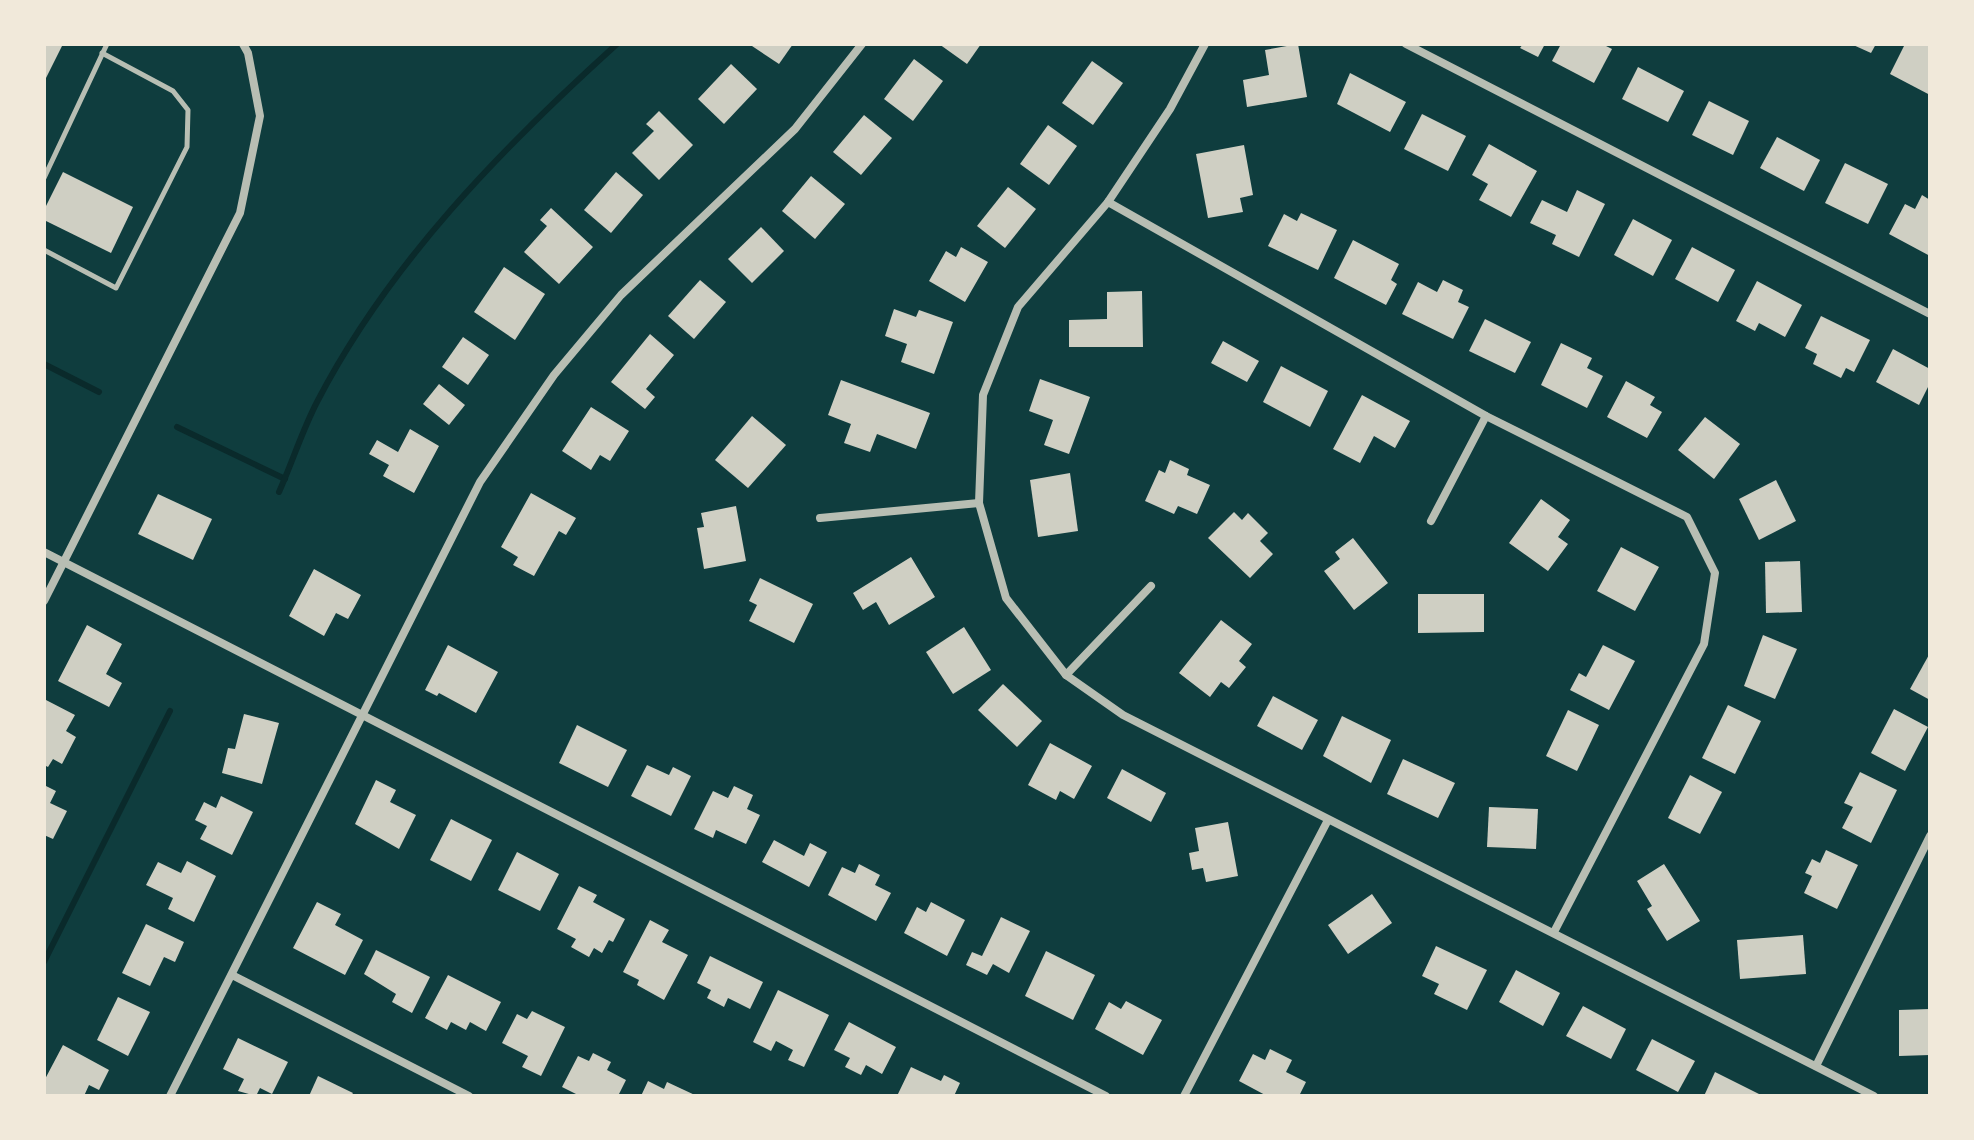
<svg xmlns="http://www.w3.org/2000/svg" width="1974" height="1140" viewBox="0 0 1974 1140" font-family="Jost,sans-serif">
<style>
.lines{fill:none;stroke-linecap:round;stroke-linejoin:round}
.stream{stroke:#0a2a2b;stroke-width:6}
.building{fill:#cfcfc3}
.service{stroke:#b8beb3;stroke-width:5}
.minor{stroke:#b8beb3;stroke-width:8}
</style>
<rect width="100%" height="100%" fill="#0f3d3e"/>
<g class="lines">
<!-- stream -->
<g class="stream">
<path d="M44,364L99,392"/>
<path d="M177,427L285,479"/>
<path d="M279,492C292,463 302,431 317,402C389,263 502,148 617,44"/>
<path d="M44,962L170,711"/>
</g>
</g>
<!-- building -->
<g class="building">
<path d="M44,44H63L44,82Z"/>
<path d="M749,44H793L779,64Z"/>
<path d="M939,44H981L967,64Z"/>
<path d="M1298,44L1307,97L1247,107L1243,80L1269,75L1265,50Z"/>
<path d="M1523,44H1545L1538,57L1520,48Z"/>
<path d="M1561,44H1602L1612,49L1594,83L1552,61Z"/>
<path d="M1851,44H1876L1871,53Z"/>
<path d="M1905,44H1930V95L1890,74Z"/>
<path d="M914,59L943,81L913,121L884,99Z"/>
<path d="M1092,61L1123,83L1093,125L1062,103Z"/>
<path d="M731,64L757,89L724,124L698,99Z"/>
<path d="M1638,67L1684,91L1668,122L1622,99Z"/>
<path d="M1350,73L1406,102L1390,132L1337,104Z"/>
<path d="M1709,101L1749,121L1733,155L1692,135Z"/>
<path d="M659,111L693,145L659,180L632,153L654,131L646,124Z"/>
<path d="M1422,114L1466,136L1448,171L1404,149Z"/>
<path d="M864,115L892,138L861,175L833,152Z"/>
<path d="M1048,125L1077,146L1049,185L1020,164Z"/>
<path d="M1777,137L1820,160L1804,191L1760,168Z"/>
<path d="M1489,144L1537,171L1511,217L1479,200L1488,184L1472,175Z"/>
<path d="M1244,145L1253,195L1240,198L1243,212L1208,218L1196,154Z"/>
<path d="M1845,163L1888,184L1868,224L1825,203Z"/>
<path d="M63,172L133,207L111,253L44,220V210Z"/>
<path d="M616,172L643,195L611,233L584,210Z"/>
<path d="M811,176L845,204L815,239L782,211Z"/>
<path d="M1008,187L1036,209L1005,248L977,226Z"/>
<path d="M1577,190L1605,204L1579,257L1552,244L1556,235L1530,223L1542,200L1567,212Z"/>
<path d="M1922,195L1930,200V256L1889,234L1905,204L1915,209Z"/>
<path d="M551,208L593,247L559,284L524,252L547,226L540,220Z"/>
<path d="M1301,213L1337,230L1318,270L1268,246L1284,214L1297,221Z"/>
<path d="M1633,219L1672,240L1653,276L1614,255Z"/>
<path d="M761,227L784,251L752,283L728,259Z"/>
<path d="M1353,240L1399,264L1391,280L1397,284L1386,305L1334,278Z"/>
<path d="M961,247L988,262L965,302L929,281L946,251L956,257Z"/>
<path d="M1692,247L1735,270L1718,302L1675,279Z"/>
<path d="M504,267L545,294L515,340L474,312Z"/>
<path d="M700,280L726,302L694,339L668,316Z"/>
<path d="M1443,280L1463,290L1458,302L1469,307L1453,339L1402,314L1418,282L1437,292Z"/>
<path d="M1757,281L1802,305L1785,337L1759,323L1755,331L1736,321Z"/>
<path d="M1142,291L1143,347H1069V320L1107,319V292Z"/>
<path d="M894,309L916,317L919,310L953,322L934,374L901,362L907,344L885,336Z"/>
<path d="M1821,316L1870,340L1854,372L1846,368L1841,378L1813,364L1817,354L1805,348Z"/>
<path d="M1485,319L1531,342L1515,373L1469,351Z"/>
<path d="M650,334L674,355L646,389L655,397L645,409L611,382Z"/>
<path d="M463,337L489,355L468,385L442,367Z"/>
<path d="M1223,341L1259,361L1247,382L1211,363Z"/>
<path d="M1561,343L1592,358L1587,368L1603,376L1587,408L1541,385Z"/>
<path d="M1893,349L1930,369V383L1919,405L1876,382Z"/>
<path d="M1281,366L1328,391L1310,427L1263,402Z"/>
<path d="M1040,379L1090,397L1069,454L1044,445L1053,420L1029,411Z"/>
<path d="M841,380L930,413L916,449L877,434L870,452L844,443L851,424L828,415Z"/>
<path d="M1626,381L1655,397L1650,405L1662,412L1647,438L1607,417Z"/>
<path d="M439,384L465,405L449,425L423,404Z"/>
<path d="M1362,395L1410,421L1395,448L1374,436L1360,463L1333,449Z"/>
<path d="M591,407L629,431L610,461L600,455L591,470L562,451Z"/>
<path d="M752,416L786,445L748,488L715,460Z"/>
<path d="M1705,417L1740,444L1714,479L1678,450Z"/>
<path d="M410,429L439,446L414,493L383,476L389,465L369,454L377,440L398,452Z"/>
<path d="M1170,460L1189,469L1187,475L1210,485L1197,514L1178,506L1174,514L1145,501L1159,470L1165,473Z"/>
<path d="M1070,473L1078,531L1038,537L1030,480Z"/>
<path d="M1776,480L1796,521L1759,540L1739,499Z"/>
<path d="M531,493L576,518L566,535L559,531L534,576L513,565L518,557L501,547Z"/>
<path d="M158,494L212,519L193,560L138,534Z"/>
<path d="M1541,499L1570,520L1558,537L1568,544L1548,571L1509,543Z"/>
<path d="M736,506L746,561L704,569L697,528L704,527L701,513Z"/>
<path d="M1234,512L1242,520L1248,513L1268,533L1260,541L1273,554L1250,578L1208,538Z"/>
<path d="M1353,538L1388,583L1354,610L1324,571L1340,559L1335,552Z"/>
<path d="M1621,547L1659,567L1635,611L1597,591Z"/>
<path d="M911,557L935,597L889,625L876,602L863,610L853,593Z"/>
<path d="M1800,561L1802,612L1766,613L1765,562Z"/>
<path d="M314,569L361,595L348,619L336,613L324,636L289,616Z"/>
<path d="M760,578L813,604L794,643L749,621L757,605L749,601Z"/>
<path d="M1418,594H1484V632L1418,633Z"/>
<path d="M1221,620L1252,644L1239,661L1246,667L1229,688L1221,682L1210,697L1179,673Z"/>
<path d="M87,625L122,644L106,674L122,683L109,707L58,681Z"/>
<path d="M964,627L991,670L953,694L926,652Z"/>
<path d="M1763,635L1797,649L1775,699L1744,686Z"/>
<path d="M448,645L498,672L476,713L439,693L437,696L425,690Z"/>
<path d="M1603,645L1635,661L1609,710L1570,690L1579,673L1586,677Z"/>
<path d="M1930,653V700L1910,689Z"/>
<path d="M1003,684L1042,721L1017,747L978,710Z"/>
<path d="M1273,696L1318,720L1302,750L1257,726Z"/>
<path d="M46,700L75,715L66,731L76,737L62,764L53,759L48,767L44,765Z"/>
<path d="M1728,705L1761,721L1735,774L1702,758Z"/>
<path d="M1894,709L1928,727L1905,771L1871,753Z"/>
<path d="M1568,710L1599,725L1577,771L1546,756Z"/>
<path d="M244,714L279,723L262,784L222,773L228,748L235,749Z"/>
<path d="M1342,716L1391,740L1371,783L1323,756Z"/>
<path d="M577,725L627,750L608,787L559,763Z"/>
<path d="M1050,743L1092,766L1074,799L1060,791L1056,800L1028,785Z"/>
<path d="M1403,759L1455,783L1438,818L1387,794Z"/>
<path d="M647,765L669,775L673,767L691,776L671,816L631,796Z"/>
<path d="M1122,769L1166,793L1151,822L1107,798Z"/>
<path d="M1860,772L1897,790L1871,843L1842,828L1853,807L1844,803Z"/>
<path d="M1690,775L1722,792L1700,834L1668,818Z"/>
<path d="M376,780L396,790L390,802L416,815L399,849L355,824Z"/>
<path d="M44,785L56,791L50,803L67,811L53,839L44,835Z"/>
<path d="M734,786L753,795L747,809L760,815L746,844L716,830L713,838L694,829L713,791L728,798Z"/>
<path d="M221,796L253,812L232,855L200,839L207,826L195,820L204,802L216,808Z"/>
<path d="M1489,807L1538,809L1536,849L1487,847Z"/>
<path d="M451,819L492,840L471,881L430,860Z"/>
<path d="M1228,822L1238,876L1206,882L1203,868L1192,870L1189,853L1199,851L1195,828Z"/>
<path d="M774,840L804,856L810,843L827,852L809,887L762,862Z"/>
<path d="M1826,850L1858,865L1837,909L1804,893L1812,876L1805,873L1812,859L1820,863Z"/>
<path d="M517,852L559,874L540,911L498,890Z"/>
<path d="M187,861L216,876L194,922L168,909L173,898L146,885L158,862L181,873Z"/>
<path d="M859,864L880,875L875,885L891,893L876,921L828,895L842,867L855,873Z"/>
<path d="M1664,864L1700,921L1667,941L1647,909L1652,906L1637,881Z"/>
<path d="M579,886L597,895L593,902L625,919L613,942L609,940L602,953L594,948L589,957L571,947L576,939L557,929Z"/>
<path d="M1372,894L1392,923L1348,954L1328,925Z"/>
<path d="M317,902L341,914L335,925L363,940L345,975L293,948Z"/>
<path d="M931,902L965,920L947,956L904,933L917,907L926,912Z"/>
<path d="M1001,917L1030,931L1009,973L993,964L987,975L966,965L972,952L982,956Z"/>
<path d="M650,920L669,930L662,942L688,955L664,1000L637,985L639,980L623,972Z"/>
<path d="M146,924L184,942L175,962L164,957L150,986L122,973Z"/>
<path d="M1803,935L1806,974L1740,979L1737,940Z"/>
<path d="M1436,946L1487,970L1467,1010L1434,994L1439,984L1422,976Z"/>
<path d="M376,950L430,977L412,1013L392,1002L396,994L364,974Z"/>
<path d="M1046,951L1095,975L1073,1020L1025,996Z"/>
<path d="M710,956L763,982L750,1009L728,998L724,1007L707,998L711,990L697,983Z"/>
<path d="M1516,970L1560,993L1543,1026L1499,1002Z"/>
<path d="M448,975L501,1002L486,1031L470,1022L466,1030L451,1022L447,1030L425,1018Z"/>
<path d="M778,990L829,1015L804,1067L788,1060L793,1050L776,1041L771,1051L753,1042Z"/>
<path d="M118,997L150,1012L128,1056L97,1040Z"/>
<path d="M1126,1001L1162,1020L1143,1055L1095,1029L1109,1002L1121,1009Z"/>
<path d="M1583,1006L1626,1029L1611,1059L1566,1036Z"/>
<path d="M1930,1009V1055L1899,1056V1010Z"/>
<path d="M532,1011L565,1027L541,1076L522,1067L528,1056L502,1043L517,1014L527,1019Z"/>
<path d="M849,1022L896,1047L882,1074L866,1065L861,1075L845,1067L850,1058L834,1050Z"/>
<path d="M238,1038L288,1062L272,1094L260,1088L256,1096L238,1091L244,1079L223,1069Z"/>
<path d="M1652,1039L1695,1061L1678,1092L1636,1070Z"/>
<path d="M63,1045L109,1070L99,1090L89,1085L84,1096H44V1081Z"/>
<path d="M1270,1049L1292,1060L1286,1072L1306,1082L1299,1096H1267L1239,1081L1253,1054L1265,1060Z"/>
<path d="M593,1053L611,1062L607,1070L626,1080L618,1096H580L562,1087L578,1056L589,1061Z"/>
<path d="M911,1067L941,1081L944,1075L960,1083L954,1096H897Z"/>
<path d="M1715,1072L1763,1096H1704Z"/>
<path d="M318,1076L353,1093L351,1096H309Z"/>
<path d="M648,1081L664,1089L667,1082L697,1096H641Z"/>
</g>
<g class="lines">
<!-- service -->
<g class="service">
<path d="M44,178L107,44"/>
<path d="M44,250L116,288L187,147L188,110L173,91L102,53"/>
</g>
<!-- minor -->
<g class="minor">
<path d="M1205,44L1170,109L1108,202L1018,307L983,395L979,503L1006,598L1066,675L1123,715L1874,1096"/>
<path d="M1406,44L1930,314"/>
<path d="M1108,202L1486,416L1687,517L1715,573L1704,644L1554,932"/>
<path d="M820,518L979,503"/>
<path d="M1431,521L1486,416"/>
<path d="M44,552L1106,1096"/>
<path d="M44,601L240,213L260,116L248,53L243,44"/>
<path d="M1066,675L1151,586"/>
<path d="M232,975L469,1096"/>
<path d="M1816,1066L1930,836"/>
<path d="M170,1096L480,482L554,375L621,295L795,129L862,44"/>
<path d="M1184,1096L1328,820"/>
</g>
</g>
<!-- border -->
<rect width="1974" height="1140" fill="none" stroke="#f1e9da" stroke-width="92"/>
</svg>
